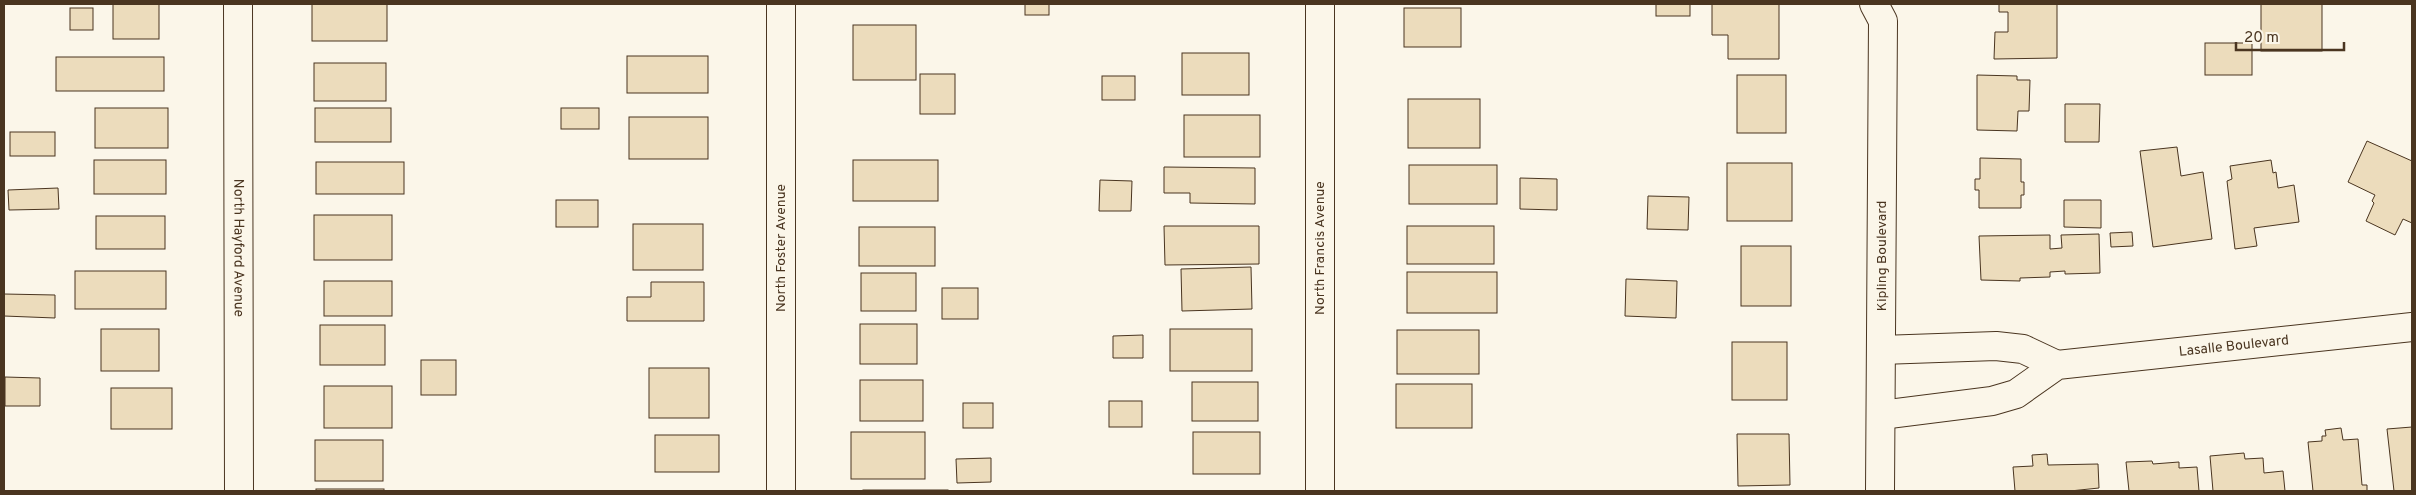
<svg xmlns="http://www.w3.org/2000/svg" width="2416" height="495" viewBox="0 0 2416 495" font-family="Overpass,sans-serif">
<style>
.building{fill:#ecdcbc;stroke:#4a3520}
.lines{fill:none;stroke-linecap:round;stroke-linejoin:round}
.minor-casing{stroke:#4a3520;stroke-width:30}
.minor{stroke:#fbf6e9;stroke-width:28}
.labels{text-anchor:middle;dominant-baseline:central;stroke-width:4;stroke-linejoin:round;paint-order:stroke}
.street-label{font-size:14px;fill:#4a3520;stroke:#fbf6e9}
</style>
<rect width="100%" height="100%" fill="#fbf6e9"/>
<!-- building -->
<g class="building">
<rect x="113" y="4" width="46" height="35"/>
<rect x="312" y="4" width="75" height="37"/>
<rect x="1025" y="4" width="24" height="11"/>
<rect x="1656" y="4" width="34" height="12"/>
<path d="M1712,4H1779V59H1728V35H1712Z"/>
<path d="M1999,4H2057V58L1994,59L1995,32H2008V12H1999Z"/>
<rect x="2261" y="4" width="61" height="47"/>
<rect x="70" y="8" width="23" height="22"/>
<rect x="1404" y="8" width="57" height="39"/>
<rect x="853" y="25" width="63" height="55"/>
<rect x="2205" y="43" width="47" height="32"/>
<rect x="1182" y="53" width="67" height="42"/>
<rect x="627" y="56" width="81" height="37"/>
<rect x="56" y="57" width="108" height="34"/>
<rect x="314" y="63" width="72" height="38"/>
<rect x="920" y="74" width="35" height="40"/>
<rect x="1737" y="75" width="49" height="58"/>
<path d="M1977,75L2017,76V80H2030L2029,111H2018L2017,131L1977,130Z"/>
<rect x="1102" y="76" width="33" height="24"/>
<rect x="1408" y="99" width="72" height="49"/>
<path d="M2065,104H2100L2099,142H2065Z"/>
<rect x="95" y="108" width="73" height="40"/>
<rect x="315" y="108" width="76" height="34"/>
<rect x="561" y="108" width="38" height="21"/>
<rect x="1184" y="115" width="76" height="42"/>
<rect x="629" y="117" width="79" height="42"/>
<rect x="10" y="132" width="45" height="24"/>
<path d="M2367,141L2412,161V223L2403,219L2395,235L2366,221L2374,203L2372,201L2375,195L2348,182Z"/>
<path d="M2177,147L2181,176L2203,172L2212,239L2153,247L2140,151Z"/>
<path d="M1980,158L2021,159V182H2024V195H2021V208H1979V190H1975V179H1980Z"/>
<rect x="94" y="160" width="72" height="34"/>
<rect x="853" y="160" width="85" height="41"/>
<path d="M2271,160L2273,173L2276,172L2278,188L2294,185L2299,222L2254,228L2257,246L2235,249L2227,181L2232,179L2230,166Z"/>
<rect x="316" y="162" width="88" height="32"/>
<rect x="1727" y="163" width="65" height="58"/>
<rect x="1409" y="165" width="88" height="39"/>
<path d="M1164,167L1255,168V204L1190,203V193H1164Z"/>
<path d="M1520,178L1557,179V210L1520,209Z"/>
<path d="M1100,180L1132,181L1131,211H1099Z"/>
<path d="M58,188L59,209L9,210L8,190Z"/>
<path d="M1648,196L1689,197L1688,230L1647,229Z"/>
<rect x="556" y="200" width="42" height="27"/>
<path d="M2064,200H2101V228L2064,227Z"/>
<rect x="314" y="215" width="78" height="45"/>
<rect x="96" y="216" width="69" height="33"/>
<rect x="633" y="224" width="70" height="46"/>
<path d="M1164,226H1259V264L1165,265Z"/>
<rect x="1407" y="226" width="87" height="38"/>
<rect x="859" y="227" width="76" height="39"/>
<path d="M2132,232L2133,246L2111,247L2110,233Z"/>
<path d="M2099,234L2100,273L2065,274V271L2050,272V277L2020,278V281L1981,280L1979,236L2050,235V249L2062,248L2061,235Z"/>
<rect x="1741" y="246" width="50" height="60"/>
<path d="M1251,267L1252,309L1182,311L1181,269Z"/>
<rect x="75" y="271" width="91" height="38"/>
<rect x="1407" y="272" width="90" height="41"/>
<rect x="861" y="273" width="55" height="38"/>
<path d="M1626,279L1677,281L1676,318L1625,316Z"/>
<rect x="324" y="281" width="68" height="35"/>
<path d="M651,282H704V321H627V297H651Z"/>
<rect x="942" y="288" width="36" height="31"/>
<path d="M4,294L55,295V318L4,316Z"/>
<rect x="860" y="324" width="57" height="40"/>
<rect x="320" y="325" width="65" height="40"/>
<rect x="101" y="329" width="58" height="42"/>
<rect x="1170" y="329" width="82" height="42"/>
<rect x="1397" y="330" width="82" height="44"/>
<path d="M1143,335V358H1113V336Z"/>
<rect x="1732" y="342" width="55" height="58"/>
<rect x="421" y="360" width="35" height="35"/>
<rect x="649" y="368" width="60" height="50"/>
<path d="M5,377L40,378V406H5Z"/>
<rect x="860" y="380" width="63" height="41"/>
<rect x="1192" y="382" width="66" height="39"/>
<rect x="1396" y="384" width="76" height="44"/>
<rect x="324" y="386" width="68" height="42"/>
<rect x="111" y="388" width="61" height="41"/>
<rect x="1109" y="401" width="33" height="26"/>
<rect x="963" y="403" width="30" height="25"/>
<path d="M2412,427V491H2394L2387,429Z"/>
<path d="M2341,428L2343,440L2358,439L2362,485H2367V491H2313L2308,442L2322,441V436H2326L2325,430Z"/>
<rect x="851" y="432" width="74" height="47"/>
<rect x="1193" y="432" width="67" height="42"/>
<path d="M1737,434H1789L1790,485L1738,486Z"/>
<rect x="655" y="435" width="64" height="37"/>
<rect x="315" y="440" width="68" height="41"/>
<path d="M2244,453L2245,459L2263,458L2264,473L2283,471L2285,491H2213L2210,456Z"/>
<path d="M2047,454L2048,465L2098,464L2099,488L2070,491H2015L2013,467L2033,466L2032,455Z"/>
<path d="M991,458V482L957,483L956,459Z"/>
<path d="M2152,461L2153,464L2179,462V468L2197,467L2199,491H2129L2126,462Z"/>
<rect x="316" y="489" width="68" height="2"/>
<rect x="863" y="490" width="85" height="1"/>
</g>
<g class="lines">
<defs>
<g id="minor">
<path id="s1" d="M238,4L239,491"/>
<path d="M781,4V491"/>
<path d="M1320,4V491"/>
<path d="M1874,4L1883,21L1880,491"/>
<path d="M1881,350L1996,346L2023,349L2057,365"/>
<path id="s2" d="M1881,415L1992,401L2016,394L2057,365L2412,327"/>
</g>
</defs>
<!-- minor casing -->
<use href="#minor" class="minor-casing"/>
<!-- minor -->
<use href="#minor" class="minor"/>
</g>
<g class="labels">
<!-- street labels -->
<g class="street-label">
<text stroke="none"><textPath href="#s1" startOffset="244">North Hayford Avenue</textPath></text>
<text transform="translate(781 248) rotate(-90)">North Foster Avenue</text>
<text transform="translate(1320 248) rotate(-90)">North Francis Avenue</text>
<text transform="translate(1882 256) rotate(-90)">Kipling Boulevard</text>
<text stroke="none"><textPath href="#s2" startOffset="365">Lasalle Boulevard</textPath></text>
</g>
</g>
<!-- border -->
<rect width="2416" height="495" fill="none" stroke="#4a3520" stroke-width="10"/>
<!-- scale -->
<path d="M2236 42v8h108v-8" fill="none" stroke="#4a3520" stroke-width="2.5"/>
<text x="2244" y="42" font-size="15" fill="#4a3520" stroke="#fbf6e9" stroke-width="4" paint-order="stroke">20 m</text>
</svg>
